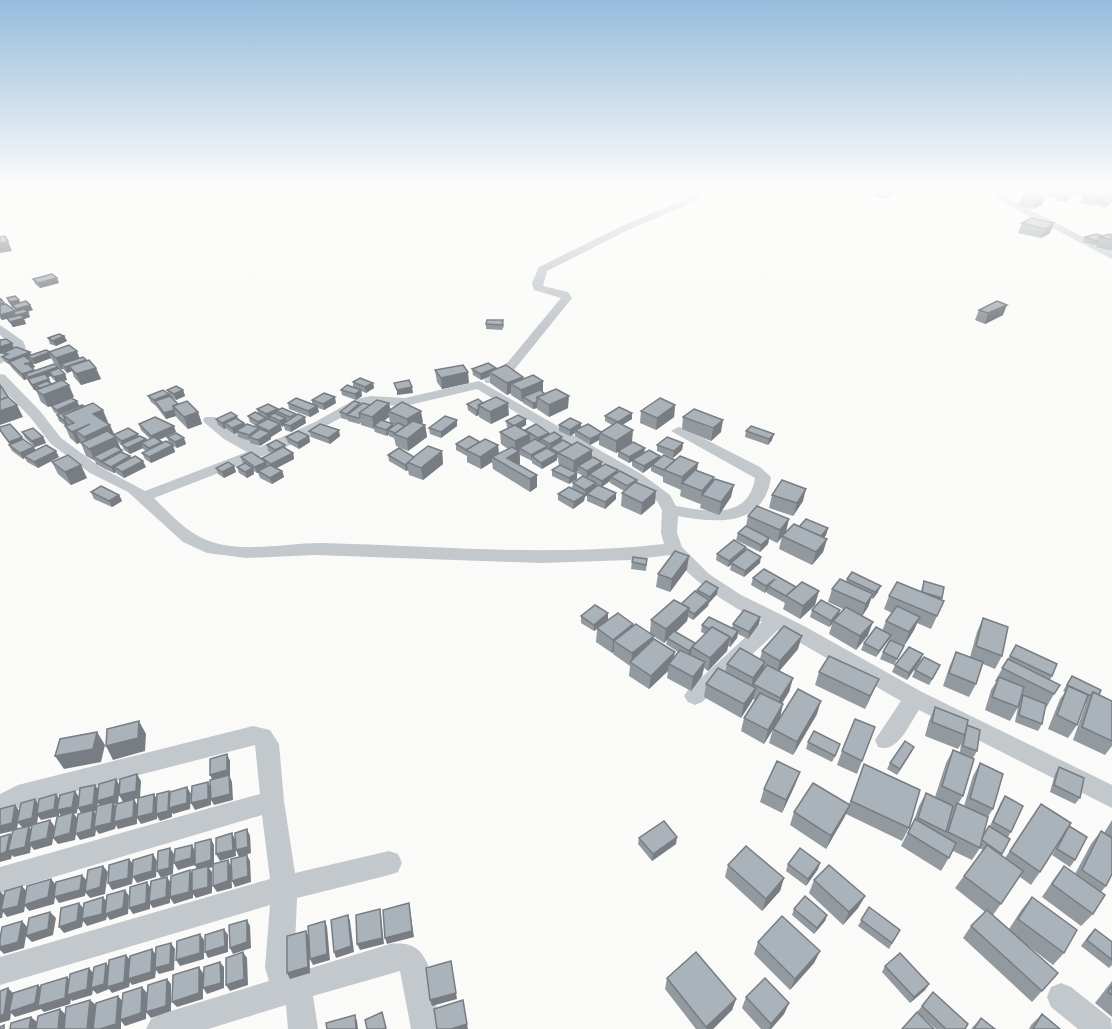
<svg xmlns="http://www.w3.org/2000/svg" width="1112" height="1029" viewBox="0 0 1112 1029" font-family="'Nunito Sans',sans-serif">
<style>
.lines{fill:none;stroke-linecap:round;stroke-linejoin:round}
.minor{fill:#c3c8cc;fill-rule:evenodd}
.wall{fill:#929a9f;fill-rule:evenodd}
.shaded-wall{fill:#777d82;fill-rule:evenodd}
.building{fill:#aab3b9;stroke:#777d82;stroke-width:1.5}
</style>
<rect width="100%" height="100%" fill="#fafaf8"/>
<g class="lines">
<!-- minor -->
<g class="minor">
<path d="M702,188H712L694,202L630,229L547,271L543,286L568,292L572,298L510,375L496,383H486L484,380L486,377L508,362L561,298L534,290L532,283L539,267L624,225L688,198Z"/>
<path d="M998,188H1006L1004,195L1010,199L1112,252V259L1004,203L996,196Z"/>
<path d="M1043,188H1062L1112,197V203Z"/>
<path d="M0,325L23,341L26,348L0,364V355L14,347L0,335Z"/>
<path d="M0,374L5,375L40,411L61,438L100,467L145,491L247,452L224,439L205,423L203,420L205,417H215L234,433L260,447L315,422L356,399L371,396L405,398L479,381L643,475L670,495L676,506C707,511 748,521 755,478L671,431L678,427L683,428L760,467L771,477C764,528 715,523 678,516L677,533L682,547L709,574L741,595L804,626L922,692L1112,785V808L919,710C909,724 898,754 878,747L875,740L901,701L778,630L702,702L695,705L688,702L684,696L688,690L762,622C723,602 700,586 670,555L630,560L541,563L316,555L247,558L207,553L183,542L128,492L90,473L51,444L30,417L0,386ZM477,389L631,481L657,501L662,510L661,533L664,544C550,557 436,546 321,543C286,543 246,553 212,542C189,535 171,515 154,498L286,447L365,405L405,406Z"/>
<path d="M253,726L270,730L279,744L284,801L295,873L389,851L398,854L402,863L398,872L389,875L297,898L294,970L298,972L390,944C409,942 420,946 428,965L441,1029H411L400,971L313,996L318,1029H288L286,1005L208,1029H146L151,1019L161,1014L269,981L265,968L270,905L0,985V957L270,879L262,815L0,893V867L260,794L255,745L23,805C14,810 9,817 0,821V794L18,785Z"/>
<path d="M1061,983L1071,987L1111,1019L1112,1029H1078L1051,1007L1047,997L1051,987Z"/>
</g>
</g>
<!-- wall -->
<g class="wall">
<path d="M840,188H861L860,190L849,194L839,191Z"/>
<path d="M876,188H897L896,192L885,199L874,196Z"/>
<path d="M1022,188H1042L1041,191L1035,194L1042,205L1033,209L1018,206L1022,197L1026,195L1020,194Z"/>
<path d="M1057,188H1098L1094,191L1099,192L1100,191L1112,189V196L1110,197L1105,196L1103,199H1112L1107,208L1099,206V204L1097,206L1080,203L1084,194Z"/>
<path d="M1049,192L1071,196L1065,202L1056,201L1057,198L1047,196Z"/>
<path d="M1022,223H1054L1050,233L1041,238L1018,233Z"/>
<path d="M1112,235V251L1096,247L1097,245H1094L1083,242L1085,237Z"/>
<path d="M57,278L59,283L40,288L35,284L33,279Z"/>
<path d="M7,298L20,302L30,305L33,310L28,311L30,317L24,319L26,324L13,327L7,319L2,320L0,318V299L5,304L16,311L9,303Z"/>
<path d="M979,310L1003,315L985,324L975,320Z"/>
<path d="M503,320L504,326L502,330L486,329V324Z"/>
<path d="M64,336L67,341L56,346L50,344L48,338Z"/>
<path d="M0,340L12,343L14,348L30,352L31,355L49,352L79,358L101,379L81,385L74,377L72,371L67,373L63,369H61L54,363L51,358L35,364H33L35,367L32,368L34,371L58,367L65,374L67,380L63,381L74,397L71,398L79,406L108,422L106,423L114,434L138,436L146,439V441L150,439L141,430L139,424L176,432L159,440L163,443H169L167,437L186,444L177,448L173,446L175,452L151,463L145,459L142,453L146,451L143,449V448L130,454L124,450L122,445L118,442L120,449L122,450L124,453L146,467L124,478L116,473V472L114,473L105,469L96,464L95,461L86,456L81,443V442L77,444L70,438L65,426H66L59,421L57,415V414L54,412L51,406L55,404L48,407L41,402L36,390H34L27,379L24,380L12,368L10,365L5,362L2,357L4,356L3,353L6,351L0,354ZM51,376V377L56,382L51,384L48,377Z"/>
<path d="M496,368V369L523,377V379L543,381V392L568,408L549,417L537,409V408L533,409L523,403V401L522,402L511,395V393L507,395L490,383V376L481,380L473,375L472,369Z"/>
<path d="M435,370L469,383L442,389L437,382Z"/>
<path d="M353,382L373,383L374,388L366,393L361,391L362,396L356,400L342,395L341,390L353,387Z"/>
<path d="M167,390H183L185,396L176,400L172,397L178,404L198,412L202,424L188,429L177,418L176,416L166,419L156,406L151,402L148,396L169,394Z"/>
<path d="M312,400L336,403L324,410L318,408L319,412L310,417L289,409L288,403L312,404Z"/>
<path d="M483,403L509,415L491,424L479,417V415L476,416L468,410L467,404Z"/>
<path d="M360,405L390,409L423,422L421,424L425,425L427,437L408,451L396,446L394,438L389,436V434L387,436L375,432L374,429L361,425V423L359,424L348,421V420L341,418L340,412ZM389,417L390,423L395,425L394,426L384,421Z"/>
<path d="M675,405L674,417L656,430L640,423L641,411Z"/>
<path d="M257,409L278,410L296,416L306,423L291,432L285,430L284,426H281L282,430L271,437V439L260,446L250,443V441L238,437L237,433L234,434L227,429L226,428L224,429L218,425L216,419H238L244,423L245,425L257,427L256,426L250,422L248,416L258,414Z"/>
<path d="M605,416L632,419L622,425L632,443L644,453L660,458L698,463L697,470L714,477V480L731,497L719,515L700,508L701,503L700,504L680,496L681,490L663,482V477L651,471V467L643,473L632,466V461L629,463L618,457V452L616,453L599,445V440L590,445L575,436V433L570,436L559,431V425L581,427L601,432L612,425L605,421Z"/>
<path d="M683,417L721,432L711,441L682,429Z"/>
<path d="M526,419V425L520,428L525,431V430L549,433V435L562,437V440L592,458L602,465L637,480V482L655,503L641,515L621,506L622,493L624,491L610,483V481L602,487L616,499L605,509L587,501V495L585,496L584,501L573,509L558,500V494L572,488L573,483L588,479L589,477L587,478L578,473V471L576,472L577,473V479L569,484L552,476V470L559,466L558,458H557V460L542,469L532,463V461L520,455V464H518L537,487L530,492L493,469L492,462L481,469L467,462V456L456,450V444L480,442L498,445L499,453L508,449L501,444L500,432L508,428L507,427L506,421Z"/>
<path d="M457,426L441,438L430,434L429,428Z"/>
<path d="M0,427L22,437L23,439L36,451L59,457L38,468L27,462L25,458L23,459L12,451L9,445H10L0,431Z"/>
<path d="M309,431L340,436L330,444L311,437Z"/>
<path d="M746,431L772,440L768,445L745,437Z"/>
<path d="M22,432L43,437L46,443L35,447L25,438Z"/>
<path d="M309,436L310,442L299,449L288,443L286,437Z"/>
<path d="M683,443L682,450L673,458L657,451V445Z"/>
<path d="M267,445H285L286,449L293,453L294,459L276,468L282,471L284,477L272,484L260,478L258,473H257L254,471V474L247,478L239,473L237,467L243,464L241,457L263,460L262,458L272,453L268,451Z"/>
<path d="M442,451L443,464L423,480L409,475L408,470L406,471L389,461L388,455L414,457Z"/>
<path d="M52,462L87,478L71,485L58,474Z"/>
<path d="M234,466L236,472L224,478L218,474L216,468Z"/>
<path d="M91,492L119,495L122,501L112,507L94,499Z"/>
<path d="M772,495L803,501L793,516L769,508Z"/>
<path d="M748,516L786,532L777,543L769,539L768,544L760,552L736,540L738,533L746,526Z"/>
<path d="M799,527L828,528L826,535L824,538L827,539L823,552L812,565L779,549L782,536Z"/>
<path d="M746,547L745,551L760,563L744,577L730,570L731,565L728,567L716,560L717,554Z"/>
<path d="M647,559L646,571L631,569L632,562Z"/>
<path d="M687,569L670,592L656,587L658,574Z"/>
<path d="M753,578L796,587L815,605L800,619L783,609L785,603L767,593V591L765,593L751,585Z"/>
<path d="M847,579L878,592L873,599L871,598L868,607L862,616L868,635L856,650L829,634L832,624L829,627L810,617L812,610H840L839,614L843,609L828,602L832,589L846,582Z"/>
<path d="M924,581L942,598L938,614L931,629L917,623L914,630L904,646L889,639L876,657L861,650L864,643L882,631L886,621L892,613L884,609L889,596L921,591Z"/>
<path d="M697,590L717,594L709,603L708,606L693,620L688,617L687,621L676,632L695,643L705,634L701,632L702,625L732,628L733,624L760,617L759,624L748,639L738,634L737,638L730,647L728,646L727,651L708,671L704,668L702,676L691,691L667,678L668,671L649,689L629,676L630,666L613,654L614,652L612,653L596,642L597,629L594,631L581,623V616L608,613V620L633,624V626L650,633L651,620L681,604L697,593ZM650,634L664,643L667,640L666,644L678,652L674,657L653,641Z"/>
<path d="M983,618L1002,656L995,669L983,664L976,684L969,697L943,686L950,665L956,652L970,657L977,632Z"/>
<path d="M1016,645L1052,676L1050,680L1054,694L1046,708L1045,707L1042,724L1038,731L1015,722L1018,707L1010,721L985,710L991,690L996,682L995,681Z"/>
<path d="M904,646L894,665L880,659L883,652Z"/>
<path d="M798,649L779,671L793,678L789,692L782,704L780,718L764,744L741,731L744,718L755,700L753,699L741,718L704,697L706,684L725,672L727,664L760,659L762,651Z"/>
<path d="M923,654L920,661L907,680L892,672L895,665Z"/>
<path d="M915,670L937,672L929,685L912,677Z"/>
<path d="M819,672L879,679L873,692L865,709L815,685Z"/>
<path d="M1072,676L1099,695L1112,701V746L1105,755L1073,740L1085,706L1086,703L1085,702L1077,725L1068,738L1048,729L1060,699L1065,692L1063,691Z"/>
<path d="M935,707L967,725L977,751L973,758L966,755L963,796L958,804L964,806L973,776L980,763L993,809L987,818L983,835L990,826L1001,802L1005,796L1011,832L1008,837L1010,839L1001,855L1005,858L1041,804L1066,831L1069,826L1075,860L1070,867L1052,855L1063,836L1040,872L1031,885L1020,877L993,915L1009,929L1022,909L1032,897L1064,953L1053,965L1027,945L1042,991L1032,1002L963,938L971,926L985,912L955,888L983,850L980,848L972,860L953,851L941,871L901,846L914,820L919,806L926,793L935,797L946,763L953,750L960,752L961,744L958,749L925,736L929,721Z"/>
<path d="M817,714L793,755L769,743L773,729Z"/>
<path d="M875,727L857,774L837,765L842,751Z"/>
<path d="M808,742L838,751L832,762L806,749Z"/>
<path d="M914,747L897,775L887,769L890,763Z"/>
<path d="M864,764L909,828L902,841L846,814L826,849L790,825L794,812L849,804Z"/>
<path d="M1059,767L1080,798L1075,804L1050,792L1055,774Z"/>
<path d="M800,772L795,785L782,813L760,802L764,789Z"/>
<path d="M1112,820V874L1106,886L1101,892L1093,914L1081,926L1042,897L1054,879L1064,866L1075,874L1091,844L1101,831L1104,833Z"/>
<path d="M639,838L676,844L652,861L638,844Z"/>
<path d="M820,863L818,869L806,886L786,871L788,864Z"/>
<path d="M728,865L784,878L780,891L762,911L725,877Z"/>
<path d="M814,880L865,896L858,908L843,925L809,893Z"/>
<path d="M869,907L900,930L889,949L858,926Z"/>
<path d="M794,909L827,915L825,921L814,934L792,915Z"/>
<path d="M1095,929L1112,942V965L1109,968L1081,946L1089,935Z"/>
<path d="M758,942L820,951L814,963L790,990L754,954Z"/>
<path d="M885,966L929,984L925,990L910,1003L882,972Z"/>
<path d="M667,978L736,999L732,1010L713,1029H696L665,989Z"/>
<path d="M1112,981V1017L1095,1003Z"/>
<path d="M746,997L789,1003L784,1014L771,1029H761L742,1008Z"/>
<path d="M922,1006L965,1029H936L917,1012Z"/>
<path d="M1042,1014L1060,1029H1029L1031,1025Z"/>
<path d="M981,1018L995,1029H971Z"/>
</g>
<!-- shaded-wall -->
<g class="shaded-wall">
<path d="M851,188H861L860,190L849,194Z"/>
<path d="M890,188H897L896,192L885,199L887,190Z"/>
<path d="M1035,188H1042L1041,191L1032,196Z"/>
<path d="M1073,192L1071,196L1065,202L1066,198Z"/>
<path d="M1106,193L1102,202H1100L1097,206L1101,197Z"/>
<path d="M1045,197L1042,205L1033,209L1036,201Z"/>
<path d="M1054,223L1050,233L1041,238L1045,229Z"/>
<path d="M8,241L12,251L0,253V243Z"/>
<path d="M57,278L59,283L40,288L38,283Z"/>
<path d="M19,300L21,305H12L13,307L12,308L10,302Z"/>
<path d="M30,305L33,310L19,314L16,309Z"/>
<path d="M1007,305L1003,315L985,324L988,313Z"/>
<path d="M15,311L16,314L13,312L15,316L2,320L0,315Z"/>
<path d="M28,312L30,317L24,319L26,324L13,327L10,322L19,319L17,315Z"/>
<path d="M64,336L67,341L56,346L53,341Z"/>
<path d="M12,343L14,349L0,354V347Z"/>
<path d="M77,351L81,362L70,367L72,371L67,373L65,367L61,364L63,369H61L56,358Z"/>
<path d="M30,352L32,357L28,356L29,359L13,365L11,364L9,360Z"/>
<path d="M49,352L51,358L35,364L32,359Z"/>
<path d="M32,362L35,367L27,370L24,364Z"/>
<path d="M58,367L60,373L49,372L51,376L31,383L29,377L25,374L27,379L24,380L22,374L34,370L36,375Z"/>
<path d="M96,368L101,379L81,385L76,374Z"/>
<path d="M496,368L497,373L489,372L490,376L481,380L480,374Z"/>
<path d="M468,372L469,383L442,389L441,378Z"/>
<path d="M65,374L67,380L57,383L54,377Z"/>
<path d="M523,377L524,388L511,384V393L507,395V383Z"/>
<path d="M49,379L52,385L35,386L37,390H34L32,385Z"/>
<path d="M543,381V393L523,397V401L522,402L521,390Z"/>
<path d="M373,383L374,388L366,393L365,387Z"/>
<path d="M69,385L74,397L48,407L43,395Z"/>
<path d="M412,387L413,393L397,395V390Z"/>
<path d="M183,390L185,396L176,400L174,394Z"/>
<path d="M361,390L362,396L356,400L355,394Z"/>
<path d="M169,394L171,400L155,402L154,400Z"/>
<path d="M569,396L568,408L549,417V405Z"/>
<path d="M335,397L336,403L324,410L323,404Z"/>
<path d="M77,401L80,407L60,416L57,410Z"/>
<path d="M537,402V408L533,409V403Z"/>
<path d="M389,403L391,412L388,411L389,417L376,427L374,426V429L372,417Z"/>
<path d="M508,403L509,415L491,424L490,412Z"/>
<path d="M17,405L23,417L0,425V411Z"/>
<path d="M675,405L674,417L656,430L657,418Z"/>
<path d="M317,406L319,412L310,417L308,411Z"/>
<path d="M278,409L279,412L276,411L277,416H269L270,419L268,420L266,414Z"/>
<path d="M479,409V415L476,416V410Z"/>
<path d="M103,410L108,422L98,426L93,414Z"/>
<path d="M174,410L176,416L166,419L164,413Z"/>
<path d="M421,411L423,422L409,431L407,419Z"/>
<path d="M198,412L202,424L188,429L184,417Z"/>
<path d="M632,413V419L617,428L618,422Z"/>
<path d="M237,416L239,422L225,423L226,428L224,429L222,423Z"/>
<path d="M305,417L306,423L291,432L290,426Z"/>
<path d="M286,418L287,424H283L284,426L282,427L280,421Z"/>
<path d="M65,419L68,425L66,426L63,420Z"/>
<path d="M526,419V425L514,432V426Z"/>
<path d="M457,420V426L441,438V432Z"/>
<path d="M723,420L721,432L711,441L713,428Z"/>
<path d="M244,423L246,429L236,431L237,433L234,434L232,428Z"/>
<path d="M581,423V429L575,430V433L570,436V430Z"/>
<path d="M90,424L110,425L121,449L93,457L95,461L84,437L76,431L81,442L77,444L72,432Z"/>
<path d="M280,424L282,430L271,437V439L260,446L258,440L269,433V431Z"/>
<path d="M393,424L394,430H388L389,434L387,436L386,430Z"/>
<path d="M425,425L427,437L408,451L407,439Z"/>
<path d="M174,426L176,432L154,442L151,436Z"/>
<path d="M339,430L340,436L330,444L328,438Z"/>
<path d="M633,430L632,442L616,453V441Z"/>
<path d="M549,433V439H541V443L538,444V438Z"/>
<path d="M138,434L140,440L124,446L122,441Z"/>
<path d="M530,434V446L519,448L520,464L511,468L507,458L515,453V441Z"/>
<path d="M600,434L599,440L590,445V439Z"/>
<path d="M774,434L772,440L768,445L769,439Z"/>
<path d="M309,436L310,442L299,449L297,443Z"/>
<path d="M22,437L25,443L12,448L9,442Z"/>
<path d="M43,437L46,443L35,447L32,441Z"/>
<path d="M562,437V443L550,448V444Z"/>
<path d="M184,438L186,444L177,448L175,442Z"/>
<path d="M146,439L148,445L141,443L143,448L130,454L127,448Z"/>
<path d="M683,443L682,450L673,458L674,451Z"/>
<path d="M173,445L175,452L151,463L149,457Z"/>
<path d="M498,445L499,458L492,457V462L481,469L480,457Z"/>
<path d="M548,446V452L532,456L531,461V455Z"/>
<path d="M34,447L37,453L24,456L25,458L23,459L20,453Z"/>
<path d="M645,448L644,454L629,463V457Z"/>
<path d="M592,450V463L578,466V471L573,474L574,461Z"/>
<path d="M56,451L59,457L38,468L34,462Z"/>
<path d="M442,451L443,464L423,480L421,468Z"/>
<path d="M293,453L294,459L273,470L271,464Z"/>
<path d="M557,454V460L542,469L541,463Z"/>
<path d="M130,456L133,462L114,467L116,472L114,473L111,467Z"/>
<path d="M660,456V462L652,465L651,467L643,473L644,466Z"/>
<path d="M143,461L146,467L124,478L122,472Z"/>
<path d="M266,462L267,468L258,471V473H257L255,467Z"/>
<path d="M602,462V469L589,474V477L587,478V471Z"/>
<path d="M698,463L696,475L682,483L681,490L682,477Z"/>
<path d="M407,464L408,470L406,471L405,465Z"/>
<path d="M81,465L87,478L71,485L65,472Z"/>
<path d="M234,466L236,472L224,478L222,472Z"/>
<path d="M253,468L254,474L247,478L245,472Z"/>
<path d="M618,470L617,476L611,477L610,481L601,487L602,481Z"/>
<path d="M282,471L284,477L272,484L270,478Z"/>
<path d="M577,473V479L569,484V478Z"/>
<path d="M537,475V487L530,492V479Z"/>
<path d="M714,477L712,489L702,495L700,504L702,491Z"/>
<path d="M596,483V489L585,497V490Z"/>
<path d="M734,485L731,497L719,515L721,502Z"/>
<path d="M806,489L803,501L793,516L797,503Z"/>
<path d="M656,491L655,503L641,515L642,503Z"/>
<path d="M616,493V499L605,509V502Z"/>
<path d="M119,495L122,501L112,507L109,501Z"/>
<path d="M585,495L584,501L573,509L574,502Z"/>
<path d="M789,519L786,532L777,543L780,530Z"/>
<path d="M828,528L826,535L817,545L819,538Z"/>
<path d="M769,538L768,544L760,552L761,545Z"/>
<path d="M827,539L823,552L812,565L816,552Z"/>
<path d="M746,547L745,554L728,567L729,561Z"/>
<path d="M689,556L687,569L670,592L672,579Z"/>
<path d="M761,557L760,563L744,577L745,571Z"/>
<path d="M775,579L768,586L767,591L765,593L766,586Z"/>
<path d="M881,586L878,592L873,599L875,592Z"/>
<path d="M718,588L717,594L709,603L710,597Z"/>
<path d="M819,591L815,605L800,619L803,606Z"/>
<path d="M873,594L868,607L861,618L866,604Z"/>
<path d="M709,600L708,606L693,620L694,614Z"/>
<path d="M689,608L687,621L668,639L667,638V640L664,643L666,629Z"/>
<path d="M840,610L838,617L833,621L832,624L829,627L831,621Z"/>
<path d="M608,613V620L594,631V625Z"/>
<path d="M760,617L759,624L748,639L749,632Z"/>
<path d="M920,617L914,630L904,646L909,632Z"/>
<path d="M873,622L868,635L856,650L860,636Z"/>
<path d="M633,624L632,637L614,641V652L612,653L613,640Z"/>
<path d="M738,631L737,638L730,647L731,640Z"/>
<path d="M891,635L888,641L876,657L879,651Z"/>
<path d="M654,636L652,650L631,663L632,653Z"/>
<path d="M802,636L798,649L776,675L780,661Z"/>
<path d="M730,637L727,651L708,671L710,658Z"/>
<path d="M692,647L691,654L688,657L689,651Z"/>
<path d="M675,652L673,665L669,664L668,671L649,689L651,676Z"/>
<path d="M923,654L920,661L907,680L909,673Z"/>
<path d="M705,662L702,676L691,691L693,677Z"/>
<path d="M765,662L762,676L753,684L752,688L750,691L753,678Z"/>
<path d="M793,678L789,692L776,711L780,698Z"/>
<path d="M879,679L873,692L865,709L870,696Z"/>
<path d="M756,688L752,701L741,718L744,704Z"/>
<path d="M821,701L817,714L793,755L797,742Z"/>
<path d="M783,704L780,718L764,744L768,730Z"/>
<path d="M139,721L146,734L145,751L113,760L106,746Z"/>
<path d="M97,732L105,745L101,762L64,769L55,756Z"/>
<path d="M914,747L911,753L897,775L900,769Z"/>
<path d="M227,754L230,761V777L232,782L233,800L214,805L211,800V805L195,810L191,803L208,782L211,788L213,781L210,775Z"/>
<path d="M800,772L795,785L782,813L786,800Z"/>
<path d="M137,774L141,781L140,798L134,799L138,806L154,794L158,801L169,791L172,798L187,787L191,794L190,809L173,814L172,812V817L160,821L157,816V819L141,824L137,818V824L118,829L116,825L115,829L99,834L96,830L95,836L80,840L76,834L75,840L58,844L53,838L62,817L59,813V816L41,820L38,816L37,825L29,827L34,832L50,820L55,827L52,845L34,850L31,846L30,853L14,857L12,855L11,859L0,862V854L10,834L15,841L23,828L18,823L17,830L0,834V826L15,805L20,812L35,799L40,806L56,794L61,801L75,791L79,797L77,813L74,814L78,819L82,815L78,808L95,785L100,791L116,779L120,786L118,803L114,804L118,809L123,802L119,795ZM98,803L101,807L97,816L94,811H97Z"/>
<path d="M850,805L844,818L826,849L831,836Z"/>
<path d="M247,829L250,836L251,853L239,857L236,850Z"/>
<path d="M232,833L235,839L236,856L220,861L216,854Z"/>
<path d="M677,837L676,844L652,861L653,854Z"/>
<path d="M211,839L214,845V867L209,868L212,872V893L196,898L193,894V898L174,904L170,898V903L153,908L150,904V909L133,914L129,908L147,882L151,889L167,877L171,883L190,870L194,877L198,871L195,865Z"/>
<path d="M192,845L195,851V865L178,870L174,863Z"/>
<path d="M170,848L174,854L173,874L161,878L157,871Z"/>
<path d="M153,854L157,861L156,877L137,883L133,877L132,884L112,890L108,883L129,859L134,865Z"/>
<path d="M247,855L250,861L251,882L235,887L232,881Z"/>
<path d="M228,860L231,866L232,888L217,892L213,886Z"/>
<path d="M820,863L818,869L806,886L808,879Z"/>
<path d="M103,866L108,872L105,894L90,898L85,892Z"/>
<path d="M82,875L87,881L85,896L59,903L55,897L54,904L29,911L25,906L24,912L7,917L3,912L2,918H0V891L6,898L22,886L27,892L51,879L56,885Z"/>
<path d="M784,878L780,891L762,911L766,899Z"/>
<path d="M125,890L129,896L128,914L110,920L107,916L106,920L87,926L83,921L82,927L64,933L59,927L79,903L84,909L103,897L108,903Z"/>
<path d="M865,896L858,908L843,925L849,912Z"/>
<path d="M409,903L414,937L387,944L385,938Z"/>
<path d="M380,909L381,915L384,944L360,950L357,944Z"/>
<path d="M50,912L56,918L53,935L32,942L26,936L24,948L4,954L0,950V947L22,921L28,928Z"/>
<path d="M348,915L350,921L354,952L336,958L334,952Z"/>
<path d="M827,915L825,921L814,934L817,928Z"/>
<path d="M247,920L250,926L251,948L233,954L230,948Z"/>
<path d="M325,921L327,927L330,960L313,965L310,959Z"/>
<path d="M224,929L228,935V952L208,958L205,952Z"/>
<path d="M306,931L309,937L310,973L290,979L287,973Z"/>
<path d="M200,934L204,940V959L180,966L176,960Z"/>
<path d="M171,943L175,949L174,970L159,974L156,970L155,978L132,985L130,982L129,987L112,993L109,989L97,994L93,990L92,995L72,1001L71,999L70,1004L44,1012L41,1009L15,1017L11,1013L10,1020L0,1023V1016L8,988L14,994L38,985L44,990L67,977L73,983L89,968L94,974L106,963L111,969L126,955L131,961L152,949L156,955Z"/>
<path d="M820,951L814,963L790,990L795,979Z"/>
<path d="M243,952L247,958L248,985L230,991L226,985Z"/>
<path d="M451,961L457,999L432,1006L430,1000Z"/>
<path d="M220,962L224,967V988L207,994L203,988Z"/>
<path d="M199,967L203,973V999L177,1007L172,1002Z"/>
<path d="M167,979L171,984V1011L151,1018L146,1012Z"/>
<path d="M929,984L925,990L910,1003L914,997Z"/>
<path d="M142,987L147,993L146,1019L125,1026L121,1021V1029H100L118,996L123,1002Z"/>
<path d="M736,999L732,1010L713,1029H706V1027Z"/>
<path d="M90,1000L96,1005L93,1029H87Z"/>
<path d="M789,1003L784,1014L771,1029H769L771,1024Z"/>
<path d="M60,1009L66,1015L64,1029H58Z"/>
<path d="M355,1015L357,1021L358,1029H356Z"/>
<path d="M31,1017L37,1022L36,1029H29Z"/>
<path d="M467,1024L468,1029H451Z"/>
</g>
<!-- building -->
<g class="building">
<path d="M1103,188L1112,189V193L1100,191Z"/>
<path d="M1053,189L1073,192L1066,198L1057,196L1061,194L1049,192Z"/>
<path d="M1089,190L1106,193L1101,197L1084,194Z"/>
<path d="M1031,193L1045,197L1036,201L1022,197Z"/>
<path d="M1105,198L1112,199V201L1109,203L1100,202Z"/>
<path d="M1031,218L1054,223L1045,229L1022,223Z"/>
<path d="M1096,234L1103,236L1100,237L1099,240L1096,241L1085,237Z"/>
<path d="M1109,234L1112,235V240L1100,237Z"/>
<path d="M5,236L8,241L0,243V237Z"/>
<path d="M52,274L57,278L38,283L33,279Z"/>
<path d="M15,296L19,300L10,302L7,298Z"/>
<path d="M0,299H1L4,303L0,304Z"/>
<path d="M26,301L30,305L16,309L12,305Z"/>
<path d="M997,301L1007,305L988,313L979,310Z"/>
<path d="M6,304L15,311L0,315V305Z"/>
<path d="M24,309L28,312L17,315L13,312Z"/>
<path d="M21,315L24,318L10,322L7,318Z"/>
<path d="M487,320H503L502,325L486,324Z"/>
<path d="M59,334L64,336L53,341L48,338Z"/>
<path d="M6,339L12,343L0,347V340Z"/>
<path d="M69,345L77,351L56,358L49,352Z"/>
<path d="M16,347L30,352L9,360L2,357L8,354L3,353Z"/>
<path d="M46,350L50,352L32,359L28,356Z"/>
<path d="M24,356L32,362L24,364H28L34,370L22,374L9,362Z"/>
<path d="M83,357L86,360L65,367L61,364Z"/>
<path d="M89,360L96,368L76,374L69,366Z"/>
<path d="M488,363L496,368L480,374L472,369Z"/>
<path d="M54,364L58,367L29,377L25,374Z"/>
<path d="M463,365L468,372L441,378L435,370Z"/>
<path d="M506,365L523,377L507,383L489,372Z"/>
<path d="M59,368L65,374L54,377L49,372Z"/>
<path d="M45,374L49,379L32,385L28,379Z"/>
<path d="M533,375L543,381L521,390L511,384Z"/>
<path d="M360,378L373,383L365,387L353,382Z"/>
<path d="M62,380L69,385L43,395L36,390Z"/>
<path d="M409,380L412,387L397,390L394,383Z"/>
<path d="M47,381L52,384L40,388L35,386Z"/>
<path d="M0,385L9,398L8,397L0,400Z"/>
<path d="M347,385L361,390L355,394L341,390Z"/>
<path d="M176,386L183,390L174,394L167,390Z"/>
<path d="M556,389L569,396L549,405L537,397Z"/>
<path d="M163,390L169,394L154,400L148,396Z"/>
<path d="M540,390L545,394L537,397V402L533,403L523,397Z"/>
<path d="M324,393L335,397L323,404L312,400Z"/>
<path d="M170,396L178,404L173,406L174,410L164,413L155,401Z"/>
<path d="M8,397L17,405L0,411V400Z"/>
<path d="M496,397L508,403L490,412L478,405Z"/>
<path d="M71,398L77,401L57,410L51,406Z"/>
<path d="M296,398L317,406L308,411L288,403Z"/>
<path d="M660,398L675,405L657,418L641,411Z"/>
<path d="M478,399L483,403L478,405L479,409L476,410L467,404Z"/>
<path d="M377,400L389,403L372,417L359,413Z"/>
<path d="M187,401L198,412L184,417L173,406Z"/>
<path d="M354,401L360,403L347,414L340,412Z"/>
<path d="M402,402L421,411L407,419L388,411Z"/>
<path d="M93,403L103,410L93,414L110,425L84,437L76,431L90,424L72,432L65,426L74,423L63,415Z"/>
<path d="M363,403L370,405L359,413L360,417L358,418L347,415Z"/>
<path d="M268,404L278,409L266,414L257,409Z"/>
<path d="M82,405L84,406L63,415L65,419L63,420L57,415Z"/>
<path d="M619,407L632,413L618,422L605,416Z"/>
<path d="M282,408L296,414L290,417L276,411Z"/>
<path d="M694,409L723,420L713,428L683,417Z"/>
<path d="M231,412L237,416L222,423L216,419Z"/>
<path d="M255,412L266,418L258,422L248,416Z"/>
<path d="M274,413L286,418L280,421L269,416Z"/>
<path d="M298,414L305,417L290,426L283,424Z"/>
<path d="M518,415L526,419L514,426L506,421Z"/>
<path d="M445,416L457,420L441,432L429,428Z"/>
<path d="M155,417L174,426L151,436L139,424Z"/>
<path d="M236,418L244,423L232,428L225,423Z"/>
<path d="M570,418L581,423L570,430L559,425Z"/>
<path d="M268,419L280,424L269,431L256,425Z"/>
<path d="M381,420L393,424L386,430L374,426Z"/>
<path d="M413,421L425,425L407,439L394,434Z"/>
<path d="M617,422L633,430L616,441L600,433Z"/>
<path d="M398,423L405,426L395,433L388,430Z"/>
<path d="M10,424L22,437L9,442L0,430V427Z"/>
<path d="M247,424L259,428L249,435L236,431Z"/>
<path d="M320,424L339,430L328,438L309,431Z"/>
<path d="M536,424L549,433L538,438L525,430Z"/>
<path d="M588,424L601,432L600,434L590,439L575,430Z"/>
<path d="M515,425L530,434L515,441L500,432Z"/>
<path d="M751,426L774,434L769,439L746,431Z"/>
<path d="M33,428L43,437L32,441L22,432Z"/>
<path d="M128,428L138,434L122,441L113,435Z"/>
<path d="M260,429L270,433L258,440L249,437Z"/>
<path d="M107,431L116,437L89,449L81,443Z"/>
<path d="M298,431L309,436L297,443L286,437Z"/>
<path d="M554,432L562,437L550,444L541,439Z"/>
<path d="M176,433L184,438L175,442L167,437Z"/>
<path d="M140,436L146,439L127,448L121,444Z"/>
<path d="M469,436L480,442L466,450L468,451L456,444Z"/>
<path d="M154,437L162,442L149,448L141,443Z"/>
<path d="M667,437L683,443L674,451L657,445Z"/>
<path d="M23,439L34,447L20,453L9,445Z"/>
<path d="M485,439L498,445L480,457L466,450Z"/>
<path d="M535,439L548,446L531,455L519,448Z"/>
<path d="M276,440L285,445L275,450L267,445Z"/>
<path d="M563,440L572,445L559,453L550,448Z"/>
<path d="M166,441L173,445L149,457L142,453Z"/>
<path d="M577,442L592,450L574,461L558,453Z"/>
<path d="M633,442L645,448L629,457L618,451Z"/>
<path d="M46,445L56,451L34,462L24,456Z"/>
<path d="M115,446L122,450L101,461L93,457Z"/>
<path d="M428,446L442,451L421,468L407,462Z"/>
<path d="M283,447L293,453L271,464L262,458Z"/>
<path d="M512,447L519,451L507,458L537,475L530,479L492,457Z"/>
<path d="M399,448L414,457L405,465L388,455Z"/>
<path d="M547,448L557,454L541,463L532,456Z"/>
<path d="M649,450L660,456L644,466L632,460Z"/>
<path d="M121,452L130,456L111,467L102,462Z"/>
<path d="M251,452L266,462L255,467L241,457Z"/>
<path d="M68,455L81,465L65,472L52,462Z"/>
<path d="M664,455L675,460L664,470L652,465Z"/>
<path d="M135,456L143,461L122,472L114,467Z"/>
<path d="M680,456L698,463L682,477L664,470Z"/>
<path d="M593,457L602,462L587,471L578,466Z"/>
<path d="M228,462L234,466L222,472L216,468Z"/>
<path d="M245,463L253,468L245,472L237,467Z"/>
<path d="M605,464L618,470L602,481L589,474Z"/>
<path d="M270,465L282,471L270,478L258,471Z"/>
<path d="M560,465L577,473L569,478L552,470Z"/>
<path d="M695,470L714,477L702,491L682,483Z"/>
<path d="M620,471L637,480L627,486L611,477Z"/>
<path d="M583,476L596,483L585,490L573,483Z"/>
<path d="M715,479L734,485L721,502L702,495Z"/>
<path d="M782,480L806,489L797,503L772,495Z"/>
<path d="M635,482L656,491L642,503L622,493Z"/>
<path d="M598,485L616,493L605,502L587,494Z"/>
<path d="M101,486L119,495L109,501L91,492Z"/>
<path d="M569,487L585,495L574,502L558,494Z"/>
<path d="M757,506L789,519L780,530L748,516Z"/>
<path d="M806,519L828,528L821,536L799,527Z"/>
<path d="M794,524L827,539L816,552L782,536Z"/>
<path d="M746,526L769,538L761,545L738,533Z"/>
<path d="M734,540L746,547L729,561L717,554Z"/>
<path d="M747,549L761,557L745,571L731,563Z"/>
<path d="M675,551L689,556L672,579L658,574Z"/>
<path d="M633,557L647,559L646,565L632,562Z"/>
<path d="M764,569L796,587L786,596L768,586L775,579L766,586L753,578Z"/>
<path d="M852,572L881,586L875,592L847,579Z"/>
<path d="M840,579L873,594L866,604L832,589Z"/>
<path d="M706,581L718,588L710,597L697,590Z"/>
<path d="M924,581L944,587L942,598L922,592Z"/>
<path d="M802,582L819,591L803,606L786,596Z"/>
<path d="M897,582L944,601L937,616L889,596Z"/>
<path d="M695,591L709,600L694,614L689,611V608L681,604Z"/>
<path d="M674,600L689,608L666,629L651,620Z"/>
<path d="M821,600L840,610L831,621L812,610Z"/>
<path d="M595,605L608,613L594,625L581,616Z"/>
<path d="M897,606L920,617L909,632L886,621Z"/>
<path d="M846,607L873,622L860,636L833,621Z"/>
<path d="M744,610L760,617L749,632L733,624Z"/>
<path d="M618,613L633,624L613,640L597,628Z"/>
<path d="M709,617L738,631L731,640L730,639V637L712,627L709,629L702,625Z"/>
<path d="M983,618L1008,627L1002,656L976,646Z"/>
<path d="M636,624L654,636L632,653L614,641Z"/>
<path d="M784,626L802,636L780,661L762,651Z"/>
<path d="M712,627L730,637L710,658L692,647Z"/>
<path d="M876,627L891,635L879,651L864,643Z"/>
<path d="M674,631L695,643L689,651L667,638Z"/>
<path d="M654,639L675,652L651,676L630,662Z"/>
<path d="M890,640L904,646L897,659L883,652Z"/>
<path d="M1016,645L1057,664L1052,676L1010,656Z"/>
<path d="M909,647L923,654L909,673L895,665Z"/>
<path d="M740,648L765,662L753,678L727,664Z"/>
<path d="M680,650L705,662L693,677L669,664Z"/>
<path d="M956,652L983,662L976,684L949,673Z"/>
<path d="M829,656L879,679L870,696L819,672Z"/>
<path d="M924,657L940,665L932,679L915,670Z"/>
<path d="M1008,659L1060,685L1054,694L1002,668Z"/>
<path d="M767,665L793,678L780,698L753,684Z"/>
<path d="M718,668L756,688L744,704L706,684Z"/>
<path d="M1072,676L1101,690L1099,695L1093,692L1091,696L1067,685Z"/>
<path d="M999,677L1024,687L1018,707L992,697Z"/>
<path d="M1068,686L1088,695L1077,725L1057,715Z"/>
<path d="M798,689L821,701L797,742L773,729Z"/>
<path d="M1093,692L1112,701V741L1082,727Z"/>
<path d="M760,693L783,704L768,730L744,718Z"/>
<path d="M1023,695L1046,704L1042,724L1019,715Z"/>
<path d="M935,707L968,720L965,735L932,722Z"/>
<path d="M855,719L875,727L862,761L842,751Z"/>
<path d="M139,721L138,738L106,746L107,729Z"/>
<path d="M967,725L980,730L977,751L963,746Z"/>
<path d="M814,731L840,744L835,756L808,742Z"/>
<path d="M97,732L93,749L55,756L60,739Z"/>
<path d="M905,741L914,747L900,769L890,763Z"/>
<path d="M953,750L974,759L963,796L942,786Z"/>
<path d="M227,754V770L210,775V759Z"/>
<path d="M777,761L800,772L786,800L764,789Z"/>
<path d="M980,763L1003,774L993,809L970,798Z"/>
<path d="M864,764L920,790L909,828L851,801Z"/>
<path d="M1059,767L1084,778L1080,798L1054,785Z"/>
<path d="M137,774L136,791L119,795L120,779Z"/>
<path d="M229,775L230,794L211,799L210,780Z"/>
<path d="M116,779L114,796L97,801L99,784Z"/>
<path d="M208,782V799L191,803L192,786Z"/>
<path d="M813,783L850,805L831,836L794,812Z"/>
<path d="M95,785L93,804L78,808L80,788Z"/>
<path d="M187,787V803L169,808L170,792Z"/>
<path d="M75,791L72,807L57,810L60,795Z"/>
<path d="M169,791L168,811L156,814L157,794Z"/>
<path d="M926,793L953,806L946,832L918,818Z"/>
<path d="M56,794L54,809L37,814L39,799Z"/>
<path d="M154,794L153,813L137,817L138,798Z"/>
<path d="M1005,796L1023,806L1011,832L993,822Z"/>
<path d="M35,799L32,818L17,822L21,803Z"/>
<path d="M134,799L133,817L114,822L116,804Z"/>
<path d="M113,802L111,823L94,827L97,806Z"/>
<path d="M957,803L988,817L980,848L948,832Z"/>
<path d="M1041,804L1071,823L1040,872L1010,851Z"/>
<path d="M15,805L12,823L0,826V809Z"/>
<path d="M93,810L91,829L75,834L78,814Z"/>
<path d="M73,812L70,833L53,838L57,817Z"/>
<path d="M915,819L956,843L949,858L908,833Z"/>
<path d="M50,820L47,838L29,843L32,825Z"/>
<path d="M664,821L677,837L653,854L639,838Z"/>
<path d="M29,826L25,847L8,851L13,830Z"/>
<path d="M989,826L1010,839L1002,854L982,840L983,836Z"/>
<path d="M1069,826L1087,837L1075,860L1057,849Z"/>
<path d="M247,829L248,847L236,850L235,833Z"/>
<path d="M1101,831L1112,838V874L1106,886L1082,870Z"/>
<path d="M232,833L233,850L216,854V838Z"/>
<path d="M10,834L6,852L0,854V837Z"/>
<path d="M211,839V860L195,865V843Z"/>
<path d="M192,845L191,858L174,863L175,849Z"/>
<path d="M987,845L1023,871L1001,904L964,876Z"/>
<path d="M746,846L784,878L766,899L728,865Z"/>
<path d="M170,848L169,868L157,871L158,851Z"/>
<path d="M800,848L820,863L808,879L788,864Z"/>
<path d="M153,854L152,871L132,877L133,860Z"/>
<path d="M247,855L248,876L232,881L231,859Z"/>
<path d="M129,859L128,878L108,883L109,865Z"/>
<path d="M228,860V881L213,886V864Z"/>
<path d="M829,865L865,896L849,912L814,880Z"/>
<path d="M103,866L100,887L85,892L88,870Z"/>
<path d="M208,866V887L192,891V870Z"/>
<path d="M1064,866L1105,895L1093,914L1052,884Z"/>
<path d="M190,870L189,892L170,897L171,876Z"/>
<path d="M82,875L80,890L54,897L56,882Z"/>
<path d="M167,877L166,897L149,902L151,881Z"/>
<path d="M51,879L48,897L24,905L27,886Z"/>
<path d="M147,882L146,903L129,908L130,887Z"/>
<path d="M22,886L18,906L1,910L5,891Z"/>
<path d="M125,890L123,908L105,914L107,895Z"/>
<path d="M805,896L827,915L817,928L794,909Z"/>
<path d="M103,897L102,914L82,919L84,903Z"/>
<path d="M1032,897L1077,930L1064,953L1018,919Z"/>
<path d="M79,903L77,921L59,927L61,908Z"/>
<path d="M409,903L412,931L385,938L383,910Z"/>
<path d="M869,907L900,930L892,943L861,920Z"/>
<path d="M380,909L382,938L357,944L356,915Z"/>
<path d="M987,910L1058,973L1042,991L971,926Z"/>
<path d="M50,912L48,929L26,936L29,918Z"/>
<path d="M348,915L351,946L334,952L331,920Z"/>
<path d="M782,916L820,951L795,979L758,942Z"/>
<path d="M247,920V942L230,948L229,925Z"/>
<path d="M22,921L18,942L0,947V939L2,927Z"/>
<path d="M325,921L327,954L310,959L308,926Z"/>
<path d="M224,929L225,946L205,952V935Z"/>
<path d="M1095,929L1112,942V960L1087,940Z"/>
<path d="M306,931L308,967L287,973V936Z"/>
<path d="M200,934V953L176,960L177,941Z"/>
<path d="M171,943L170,964L155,968L156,947Z"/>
<path d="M152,949L151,972L128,979L130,956Z"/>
<path d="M243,952L244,979L226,985V958Z"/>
<path d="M696,952L736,999L706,1027L667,978Z"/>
<path d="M900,953L929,984L914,997L885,966Z"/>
<path d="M126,955L124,982L107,987L109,960Z"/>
<path d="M451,961L456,993L430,1000L426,968Z"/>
<path d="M220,962L221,983L203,988L204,967Z"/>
<path d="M106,963L104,984L91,988L94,967Z"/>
<path d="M199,967V993L172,1002L173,975Z"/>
<path d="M89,968L87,989L67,995L70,974Z"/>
<path d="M67,977L65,998L38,1006L41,985Z"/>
<path d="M765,978L789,1003L771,1024L746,997Z"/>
<path d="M167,979L166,1006L146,1012L148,985Z"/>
<path d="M38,985L35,1003L9,1012L13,993Z"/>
<path d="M1112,986V995L1108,992Z"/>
<path d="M142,987L141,1013L120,1020L123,993Z"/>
<path d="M8,988L4,1014L0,1016V991Z"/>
<path d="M933,992L968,1024L965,1029H946L922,1006Z"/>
<path d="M118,996L116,1024L100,1029H93L96,1003Z"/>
<path d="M90,1000L87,1029H64L66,1007Z"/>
<path d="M463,1000L467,1024L451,1029H437L434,1009Z"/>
<path d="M60,1009L58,1029H36L38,1016Z"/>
<path d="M382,1012L386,1028L383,1029H367L365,1020Z"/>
<path d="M917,1012L934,1029H902Z"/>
<path d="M1042,1014L1060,1029H1033Z"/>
<path d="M355,1015L356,1029H327L326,1023Z"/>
<path d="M31,1017L29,1029H10L11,1023Z"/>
<path d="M981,1018L995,1029H974Z"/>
<path d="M4,1025V1029H0V1027Z"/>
</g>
<!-- sky -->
<linearGradient id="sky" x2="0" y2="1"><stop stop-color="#96bcdc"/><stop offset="0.57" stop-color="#fdfdfc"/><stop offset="1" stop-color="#fdfdfc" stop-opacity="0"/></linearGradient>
<rect width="1112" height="332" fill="url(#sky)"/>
</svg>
